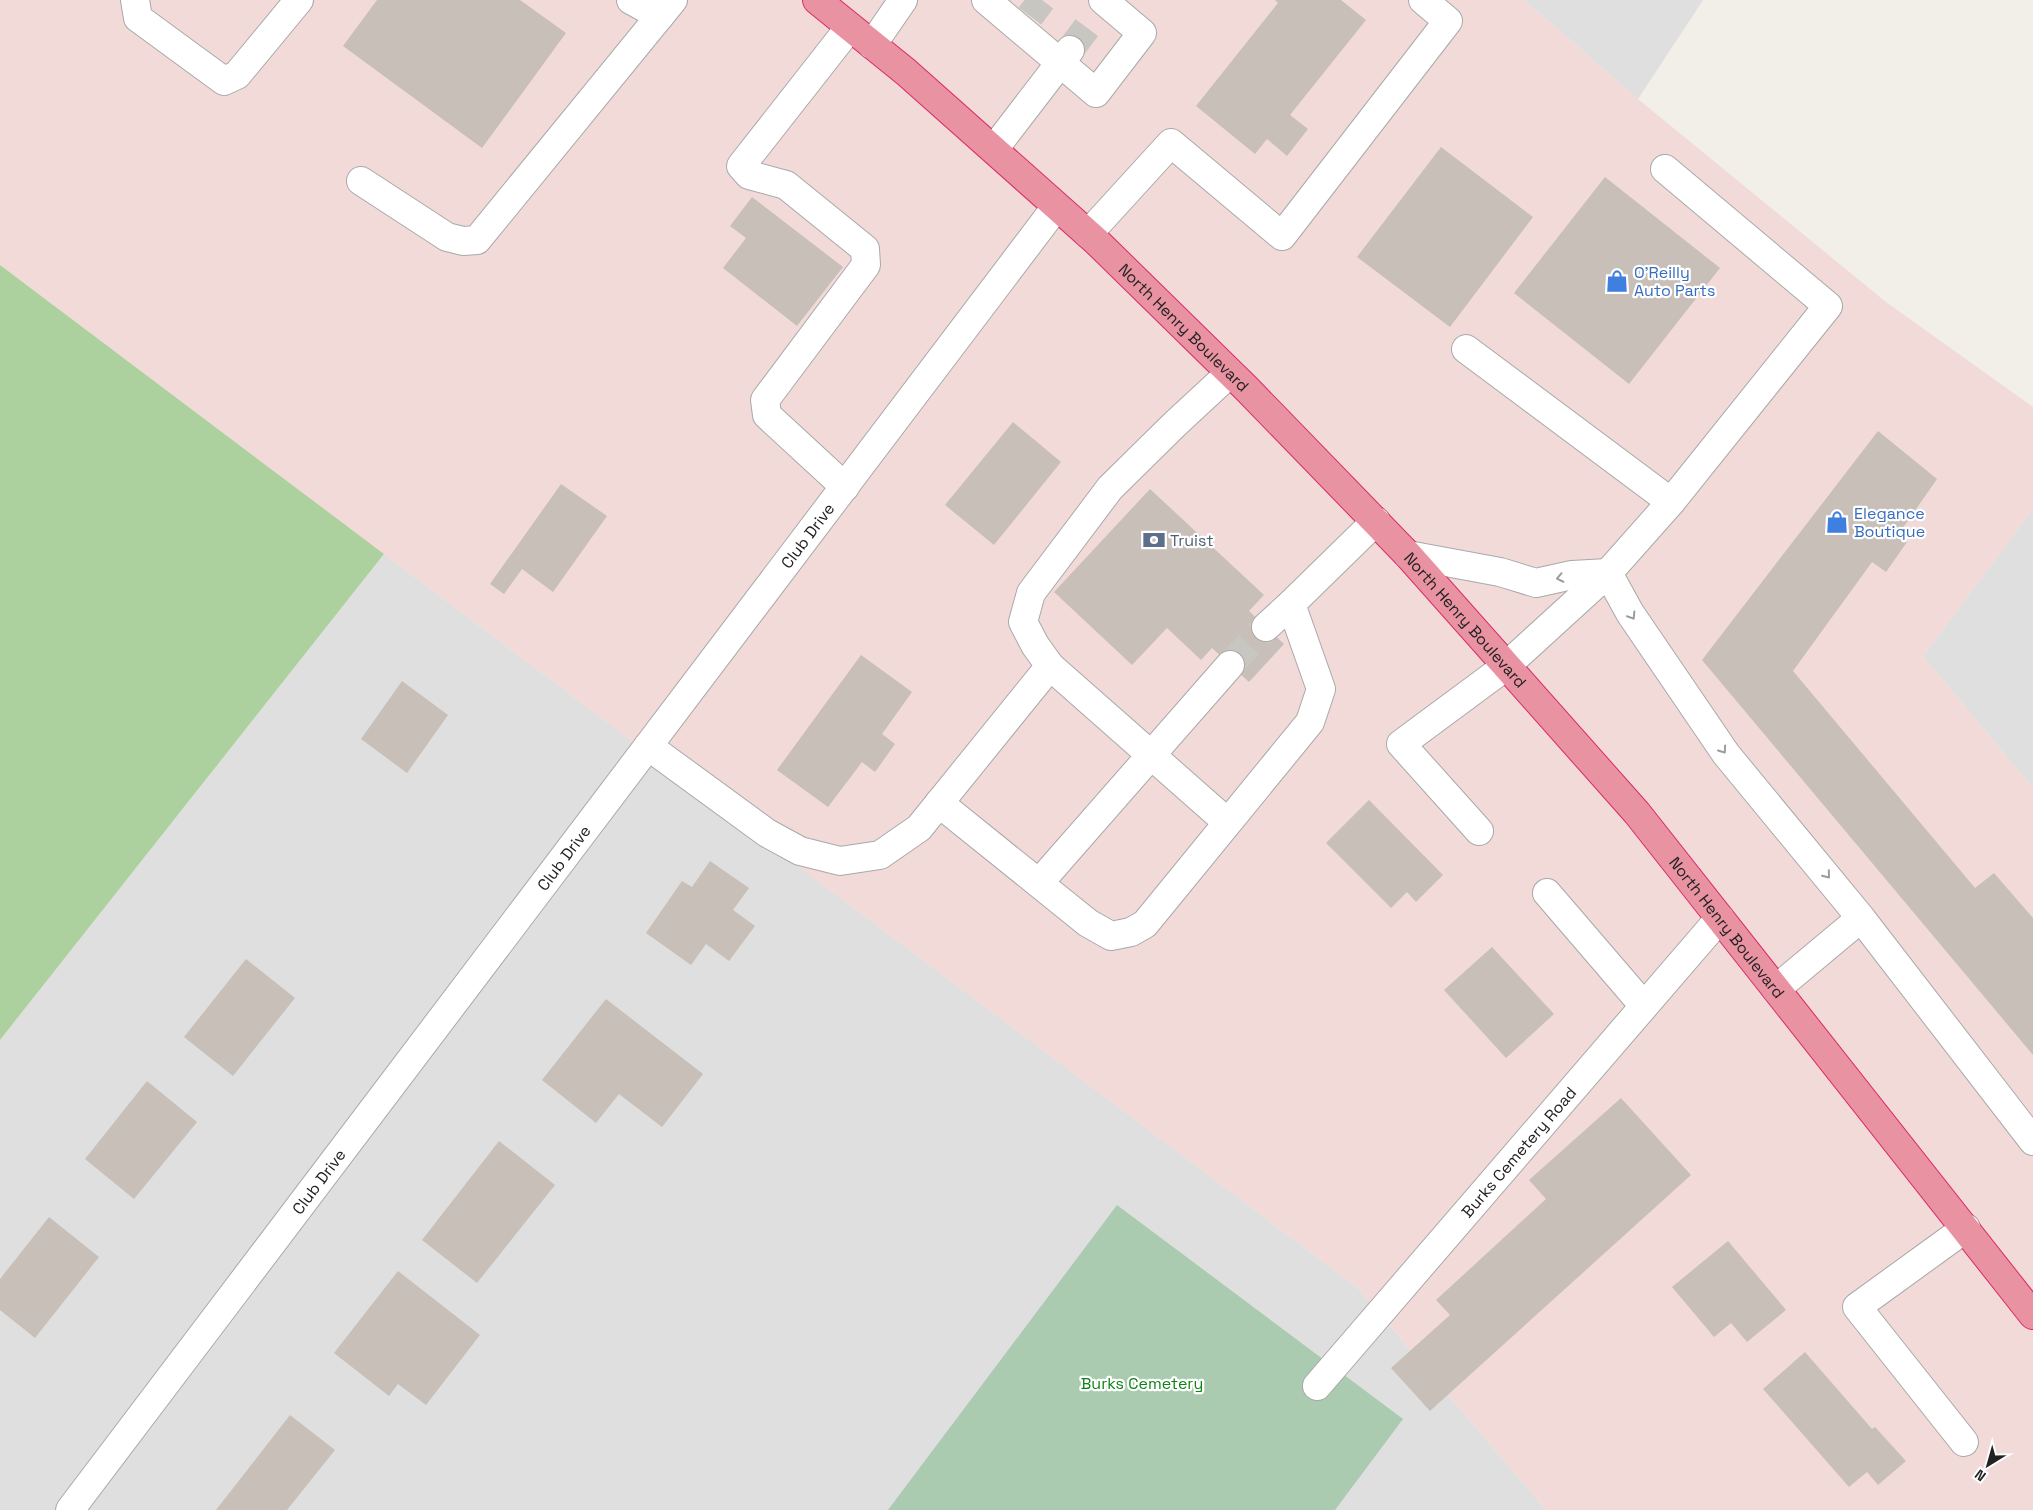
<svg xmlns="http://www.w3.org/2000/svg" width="2033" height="1510" viewBox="0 0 2033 1510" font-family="'Space Grotesk',sans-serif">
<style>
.residential{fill:#e0dfdf}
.commercial{fill:#f2dad9}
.forest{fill:#add19e}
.cemetery{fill:#aacbaf}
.building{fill:#c7bfb8}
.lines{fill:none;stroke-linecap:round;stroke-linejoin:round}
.minor-tunnel{stroke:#c8c6c1;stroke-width:28;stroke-dasharray:28 14;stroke-linecap:butt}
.minor-casing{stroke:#a9a9a9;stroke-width:30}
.highway-casing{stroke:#dc2a67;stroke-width:30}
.minor{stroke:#fff;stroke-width:28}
.highway{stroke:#e892a2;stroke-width:28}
.oneway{stroke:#9c9c9c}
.labels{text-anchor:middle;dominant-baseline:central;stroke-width:4.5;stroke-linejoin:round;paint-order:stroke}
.shop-label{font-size:16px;fill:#366cbe;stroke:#fff;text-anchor:start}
.street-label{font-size:16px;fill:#222;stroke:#fff}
.service-label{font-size:16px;fill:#4e5e75;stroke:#fff;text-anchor:start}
.park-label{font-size:16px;fill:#0c8416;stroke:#fff}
</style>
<rect width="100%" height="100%" fill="#f2efe9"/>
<!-- residential -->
<g class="residential">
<path d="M1524,0H1703L1638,99Z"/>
<path d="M2033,509V788L1923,656Z"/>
<path d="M384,554L1357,1287L1546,1510H0V1040Z"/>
</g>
<!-- commercial -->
<path class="commercial" d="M0,0H1524L1638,99L1886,302L2033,407V509L1923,656L2033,788V1510H1546L1357,1287L0,265Z"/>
<!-- forest -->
<path class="forest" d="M0,265L384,554L0,1040Z"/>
<!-- cemetery -->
<path class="cemetery" d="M1117,1205L1403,1419L1335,1510H888Z"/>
<!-- building -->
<g class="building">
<path d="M377,0H520L566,33L482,148L343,46Z"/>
<path d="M1275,0H1341L1366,20L1290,115L1308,129L1287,156L1267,139L1255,154L1196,106L1278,3Z"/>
<path d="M1441,147L1533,217L1450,327L1357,257Z"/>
<path d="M1605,177L1720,268L1629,384L1514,293Z"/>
<path d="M752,197L843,267L797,326L723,268L746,238L730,226Z"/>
<path d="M1013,422L1061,462L994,545L945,505Z"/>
<path d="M1878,431L1937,479L1898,535L1907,542L1886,572L1872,562L1793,671L1975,888L1994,873L2033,918V1055L1702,660Z"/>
<path d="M561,484L607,516L553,592L522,569L504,594L490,584Z"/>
<path d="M1150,489L1264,595L1249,611L1284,644L1249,682L1212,648L1201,660L1167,628L1132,665L1054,592Z"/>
<path d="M861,655L912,692L882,734L895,744L875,772L862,762L828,807L777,770Z"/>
<path d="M402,681L448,715L407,773L361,739Z"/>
<path d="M1369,800L1443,875L1416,902L1407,892L1391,908L1326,843Z"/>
<path d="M710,861L749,888L733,910L755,926L729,961L706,944L691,965L646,933L682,881L692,887Z"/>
<path d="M1492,947L1554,1014L1506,1058L1444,990Z"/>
<path d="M246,959L295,998L233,1076L184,1037Z"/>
<path d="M606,999L703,1074L662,1127L619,1094L596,1123L542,1080Z"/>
<path d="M147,1081L197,1122L134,1199L85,1159Z"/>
<path d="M1621,1098L1691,1175L1430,1411L1391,1368L1450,1315L1436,1300L1546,1199L1529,1180Z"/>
<path d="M499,1141L555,1185L477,1283L422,1240Z"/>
<path d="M49,1217L99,1257L35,1338L0,1310V1279Z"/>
<path d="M1728,1241L1786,1310L1747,1342L1731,1323L1714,1337L1672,1287Z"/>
<path d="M398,1271L480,1335L426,1405L398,1384L389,1396L334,1353Z"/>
<path d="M1805,1352L1872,1429L1875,1427L1906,1461L1878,1485L1867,1472L1849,1487L1763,1389Z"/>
<path d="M290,1415L335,1450L287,1510H216Z"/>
</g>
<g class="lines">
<!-- minor-tunnel -->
<g class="minor-tunnel">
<path d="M1030,16L1042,0"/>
<path d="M1070,50L1094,18"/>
<path d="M1230,665L1266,627"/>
</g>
<defs>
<g id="minor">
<path d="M135,0L138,18L224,81L237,75L299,0"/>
<path d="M631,0L660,16"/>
<path d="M986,0L1096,93L1142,33L1103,0"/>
<path d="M872,45L903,0"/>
<path d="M994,149L1070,50"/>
<path d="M361,181L447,237L463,241L477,240L673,0"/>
<path d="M1088,234L1171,143L1282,236L1448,21L1423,0"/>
<path d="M1466,349L1671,502"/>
<path d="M845,487L767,415L765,400L866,265L865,249L786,185L749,175L741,166L850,27"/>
<path d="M1408,555L1500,572L1536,583L1572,575L1608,573L1630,613L1726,754L1861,918L2033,1141"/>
<path d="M1266,627L1291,604"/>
<path d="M1050,666L1227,822"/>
<path d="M648,746L767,833L800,851L840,861L880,855L919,828L1050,666L1035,645L1023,622L1031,593L1110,488L1175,424L1230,373"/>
<path d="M939,803L1088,923L1111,936L1131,932L1145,924L1310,722L1321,689L1291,604L1376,521"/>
<path d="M1479,831L1401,744L1505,667L1608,573L1671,502L1828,306L1665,169"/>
<path d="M1039,883L1230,665"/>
<path d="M1547,893L1644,1006"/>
<path d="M1776,989L1861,918"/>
<path id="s1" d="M1317,1386L1720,918"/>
<path d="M1964,1442L1857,1307L1966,1228"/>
<path id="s2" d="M70,1510L1056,207"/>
</g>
<g id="highway">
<path id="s3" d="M817,0L906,72L1096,241L1247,389L1408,555L1637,813L2033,1315"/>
</g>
</defs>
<!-- minor casing -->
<use href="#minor" class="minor-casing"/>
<!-- highway casing -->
<use href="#highway" class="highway-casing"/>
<!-- minor -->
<use href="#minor" class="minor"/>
<!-- highway -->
<use href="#highway" class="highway"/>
</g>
<!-- one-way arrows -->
<defs><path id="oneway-chevron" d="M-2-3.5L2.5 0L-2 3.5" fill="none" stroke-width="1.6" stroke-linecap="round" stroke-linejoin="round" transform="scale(1.25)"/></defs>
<g class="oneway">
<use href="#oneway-chevron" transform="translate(1560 578) rotate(168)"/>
<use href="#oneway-chevron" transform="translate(1632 616) rotate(58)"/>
<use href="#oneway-chevron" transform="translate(1723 750) rotate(54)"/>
<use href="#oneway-chevron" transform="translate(1827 875) rotate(51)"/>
</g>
<!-- icons -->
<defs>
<symbol id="shop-bare" viewBox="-9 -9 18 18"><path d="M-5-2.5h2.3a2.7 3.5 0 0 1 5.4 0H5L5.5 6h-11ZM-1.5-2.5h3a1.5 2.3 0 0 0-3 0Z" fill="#3f7fe0" stroke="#fff" stroke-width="2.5" paint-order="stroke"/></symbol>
<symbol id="bank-bare" viewBox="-9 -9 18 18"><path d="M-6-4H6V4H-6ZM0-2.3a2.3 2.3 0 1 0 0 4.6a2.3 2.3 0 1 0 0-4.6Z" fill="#5c6f8a" stroke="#fff" stroke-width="2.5" paint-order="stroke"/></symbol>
</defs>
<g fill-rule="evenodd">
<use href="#shop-bare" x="1601" y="265" width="32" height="32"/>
<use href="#shop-bare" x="1821" y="506" width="32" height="32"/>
<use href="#bank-bare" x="1138" y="524" width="32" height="32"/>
</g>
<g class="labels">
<!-- shop labels -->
<g class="shop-label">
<text x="1634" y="272">O'Reilly<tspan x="1634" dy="18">Auto Parts</tspan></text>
<text x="1854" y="513">Elegance<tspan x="1854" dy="18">Boutique</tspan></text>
</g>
<!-- street labels -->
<g class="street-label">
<text stroke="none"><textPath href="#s3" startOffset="492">North Henry Boulevard</textPath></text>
<text stroke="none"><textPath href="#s2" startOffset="1222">Club Drive</textPath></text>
<text stroke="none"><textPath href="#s3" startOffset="898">North Henry Boulevard</textPath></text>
<text stroke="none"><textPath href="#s2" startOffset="818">Club Drive</textPath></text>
<text stroke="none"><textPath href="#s3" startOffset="1302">North Henry Boulevard</textPath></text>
<text stroke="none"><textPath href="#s1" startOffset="309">Burks Cemetery Road</textPath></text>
<text stroke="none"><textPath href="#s2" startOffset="412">Club Drive</textPath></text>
</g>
<!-- service labels -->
<g class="service-label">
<text x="1170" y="540">Truist</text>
</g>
<!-- park labels -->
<g class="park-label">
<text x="1142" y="1383">Burks Cemetery</text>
</g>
</g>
<!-- north arrow -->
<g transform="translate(1988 1465) rotate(217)" stroke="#ffffff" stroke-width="4" paint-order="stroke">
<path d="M0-4L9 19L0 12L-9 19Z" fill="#222222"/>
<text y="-8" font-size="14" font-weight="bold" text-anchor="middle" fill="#222222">N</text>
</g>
</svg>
